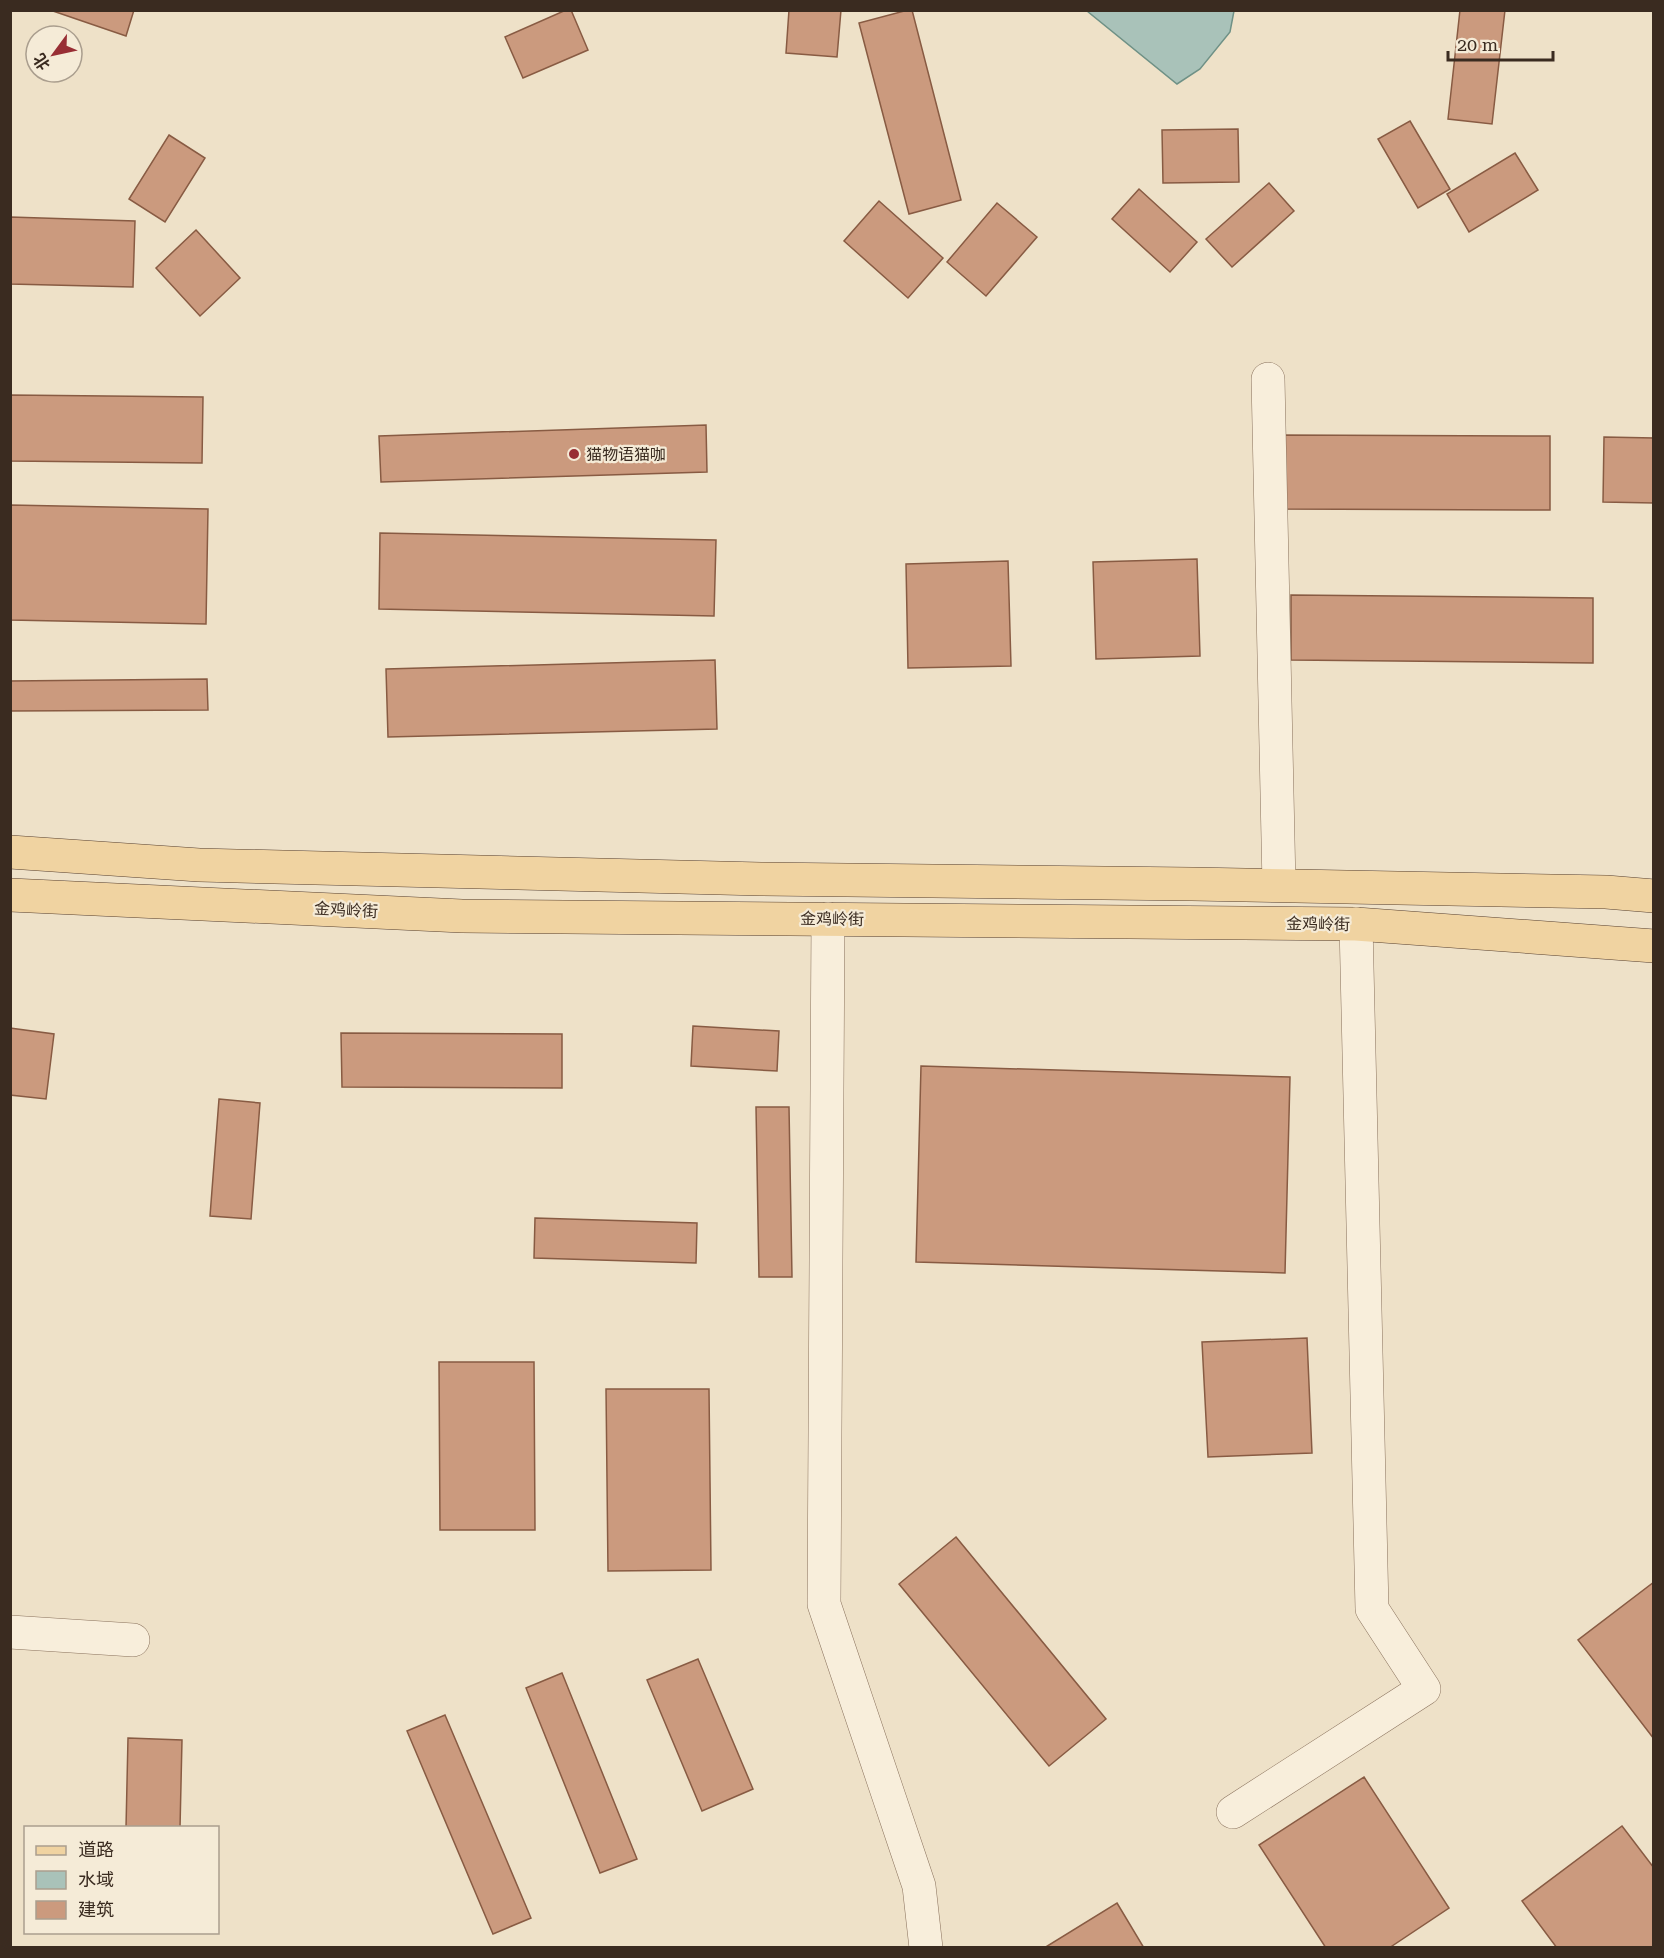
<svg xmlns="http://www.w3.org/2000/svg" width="1664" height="1958" viewBox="0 0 1664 1958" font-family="'Roboto Serif','Noto Sans SC',serif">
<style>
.water{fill:#a9c2b9;stroke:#6f9186;stroke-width:1.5}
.building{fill:#cb9a7e;stroke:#885b43;stroke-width:1.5}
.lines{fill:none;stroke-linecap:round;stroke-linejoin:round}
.minor-casing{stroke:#8a725d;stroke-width:34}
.major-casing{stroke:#584131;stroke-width:34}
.minor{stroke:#f8eedb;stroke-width:33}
.major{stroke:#f0d3a1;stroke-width:33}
.poi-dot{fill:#982e34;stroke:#f5ebd7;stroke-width:2}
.labels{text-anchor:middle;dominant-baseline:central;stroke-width:4.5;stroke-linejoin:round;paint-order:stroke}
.poi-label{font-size:16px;fill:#3a2b20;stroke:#f5ebd7;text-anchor:start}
.street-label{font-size:16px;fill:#3a2b20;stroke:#f5ebd7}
</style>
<rect width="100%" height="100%" fill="#eee1c8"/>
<!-- water -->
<path class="water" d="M1087,11H1234L1230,32L1200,69L1177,84Z"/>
<!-- building -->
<g class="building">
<path d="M50,10H134L126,36Z"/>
<path d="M566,10H571L588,50L523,78L505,37Z"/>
<path d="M789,10H841L837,57L786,53Z"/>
<path d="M908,10H912L961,200L909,214L859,23Z"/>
<path d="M1460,10H1505L1492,124L1448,119Z"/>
<path d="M1410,121L1450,189L1418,208L1378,139Z"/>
<path d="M1238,129L1239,182L1163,183L1162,130Z"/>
<path d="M169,135L205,158L165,222L129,199Z"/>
<path d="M1515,153L1538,190L1469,232L1447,194Z"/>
<path d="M1269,183L1294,211L1232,267L1206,239Z"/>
<path d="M1139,189L1197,242L1170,272L1112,219Z"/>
<path d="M879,201L943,258L908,298L844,241Z"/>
<path d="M997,203L1037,237L986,296L947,262Z"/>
<path d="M10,217L135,221L133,287L10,284Z"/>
<path d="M196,230L240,278L200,316L156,268Z"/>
<path d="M10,395L203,397L202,463L10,461Z"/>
<path d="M706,425L707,472L381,482L379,436Z"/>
<path d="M1278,435L1550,436V510L1278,509Z"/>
<path d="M1604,437L1654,438V503L1603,502Z"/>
<path d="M10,505L208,509L206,624L10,620Z"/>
<path d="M380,533L716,540L714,616L379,609Z"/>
<path d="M1197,559L1200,656L1096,659L1093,562Z"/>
<path d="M1008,561L1011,666L908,668L906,564Z"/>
<path d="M1291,595L1593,598V663L1291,660Z"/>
<path d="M715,660L717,729L388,737L386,669Z"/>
<path d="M207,679L208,710L10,711V681Z"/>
<path d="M693,1026L779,1031L777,1071L691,1066Z"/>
<path d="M10,1028L54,1034L46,1099L10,1095Z"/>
<path d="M341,1033L562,1034V1088L342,1087Z"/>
<path d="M921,1066L1290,1077L1285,1273L916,1262Z"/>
<path d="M219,1099L260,1103L251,1219L210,1216Z"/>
<path d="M756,1107H789L792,1277H759Z"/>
<path d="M535,1218L697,1223L696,1263L534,1258Z"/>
<path d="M1307,1338L1312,1453L1208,1457L1202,1342Z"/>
<path d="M439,1362H534L535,1530H440Z"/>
<path d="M606,1389H709L711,1570L608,1571Z"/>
<path d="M956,1537L1106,1719L1049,1766L899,1584Z"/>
<path d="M1654,1582V1739L1578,1640Z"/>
<path d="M698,1659L753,1789L702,1811L647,1680Z"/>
<path d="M562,1673L637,1859L600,1873L526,1688Z"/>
<path d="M445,1715L531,1918L493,1934L407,1731Z"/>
<path d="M128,1738L182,1740L180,1828H126Z"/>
<path d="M1364,1777L1449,1908L1389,1948H1326L1259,1845Z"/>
<path d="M1622,1826L1654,1868V1948H1557L1522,1901Z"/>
<path d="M1117,1903L1144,1948H1044Z"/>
</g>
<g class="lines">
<defs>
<g id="minor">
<path d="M1268,379L1279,885"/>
<path d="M828,919L824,1604L919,1886L926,1948"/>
<path d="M10,1632L133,1640"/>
<path d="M1233,1812L1424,1689L1372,1609L1356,924"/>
</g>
<g id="major">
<path d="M10,852L199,865L761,879L1192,884L1606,892L1654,896"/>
<path d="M10,895L462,916L1356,924L1654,946"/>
</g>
</defs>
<!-- minor casing -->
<use href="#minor" class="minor-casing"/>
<!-- major casing -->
<use href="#major" class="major-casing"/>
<!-- minor -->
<use href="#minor" class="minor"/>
<!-- major -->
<use href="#major" class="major"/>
</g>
<!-- markers -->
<circle class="poi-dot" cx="574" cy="454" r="6"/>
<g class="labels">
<!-- poi labels -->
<g class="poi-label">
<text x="586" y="454">猫物语猫咖</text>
</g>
<!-- street labels -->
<g class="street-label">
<text transform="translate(346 910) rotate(3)">金鸡岭街</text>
<text transform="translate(832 919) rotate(1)">金鸡岭街</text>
<text transform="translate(1318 924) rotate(1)">金鸡岭街</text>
</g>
</g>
<!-- border -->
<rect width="1664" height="1958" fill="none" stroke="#3a2b20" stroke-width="24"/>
<!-- legend -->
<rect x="24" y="1826" width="195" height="108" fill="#f5ebd7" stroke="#aa9e8e" stroke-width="1.5"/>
<rect x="36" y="1846" width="30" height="9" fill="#f0d3a1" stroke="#aa9e8e" stroke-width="1.5"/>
<text x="78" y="1856" font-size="18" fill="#3a2b20">道路</text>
<rect x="36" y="1871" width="30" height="18" fill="#a9c2b9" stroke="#aa9e8e" stroke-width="1.5"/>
<text x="78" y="1886" font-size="18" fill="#3a2b20">水域</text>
<rect x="36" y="1901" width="30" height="18" fill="#cb9a7e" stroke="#aa9e8e" stroke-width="1.5"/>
<text x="78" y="1916" font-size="18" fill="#3a2b20">建筑</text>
<!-- north arrow -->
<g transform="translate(54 54) rotate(237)"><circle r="28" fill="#f5ebd7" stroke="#aa9e8e" stroke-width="1.5"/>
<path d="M0-4.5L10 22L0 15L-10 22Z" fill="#982e34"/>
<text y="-9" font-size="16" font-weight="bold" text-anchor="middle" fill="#3a2b20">北</text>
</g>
<!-- scale -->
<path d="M1448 51v9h105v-9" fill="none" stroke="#3a2b20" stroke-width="3"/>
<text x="1457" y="51" font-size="18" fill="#3a2b20" stroke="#f5ebd7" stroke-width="4.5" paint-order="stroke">20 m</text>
</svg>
